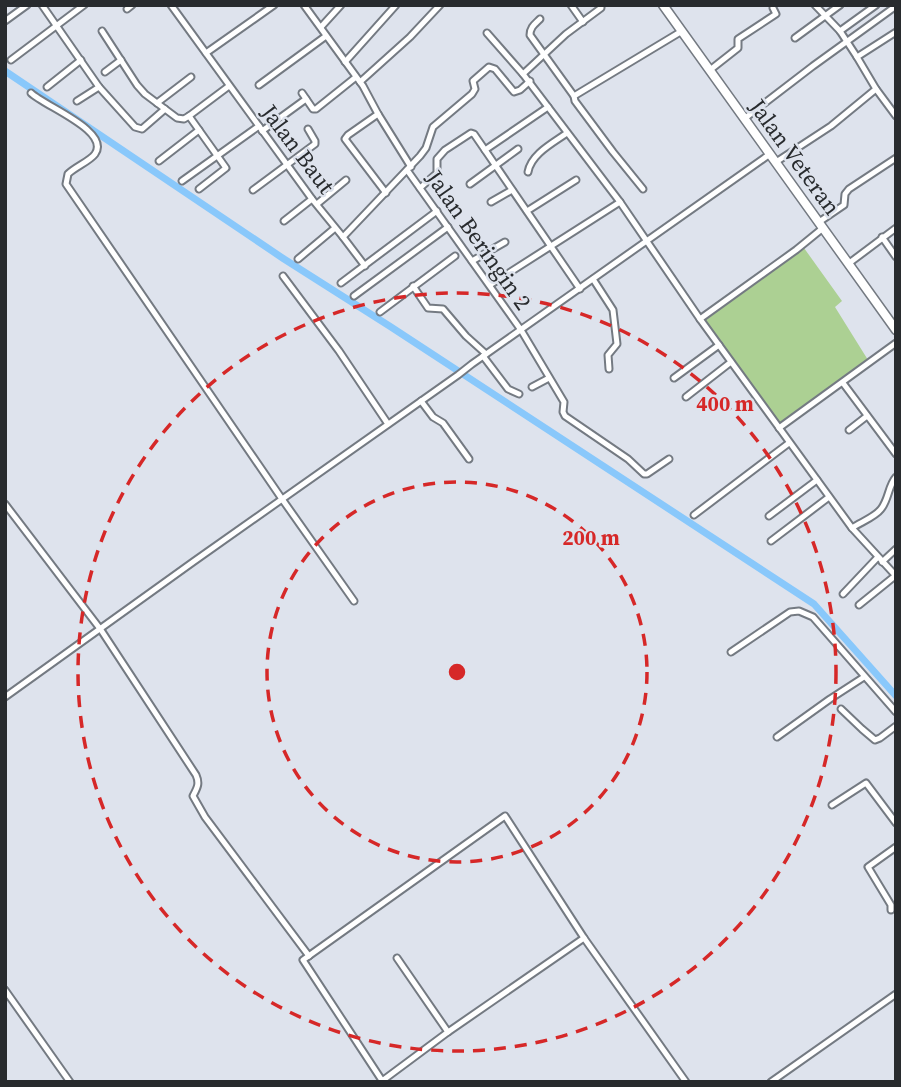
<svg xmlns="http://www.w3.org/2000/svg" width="901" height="1087" viewBox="0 0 901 1087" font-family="'Source Serif 4',serif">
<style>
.green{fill:#acd093}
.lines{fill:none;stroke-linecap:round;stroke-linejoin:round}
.canal{stroke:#89c8fb;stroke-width:7}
.street-casing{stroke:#747a82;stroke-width:9}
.primary-casing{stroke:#747a82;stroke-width:11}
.street{stroke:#fff;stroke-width:5}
.primary{stroke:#fff;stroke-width:8}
.ring{fill:none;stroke:#d62828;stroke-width:3.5;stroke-dasharray:12 9}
.labels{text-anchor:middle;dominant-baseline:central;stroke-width:5;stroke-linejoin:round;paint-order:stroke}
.street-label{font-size:23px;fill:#282b2e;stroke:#dee3ed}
.centre{fill:#d62828;stroke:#dee3ed;stroke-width:3.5}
.ring-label{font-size:21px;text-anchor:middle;font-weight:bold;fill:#d62828;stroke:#dee3ed;stroke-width:5;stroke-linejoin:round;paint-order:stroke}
</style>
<rect width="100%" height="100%" fill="#dee3ed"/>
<!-- green -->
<path class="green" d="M804,248L842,301L835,307L868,360L779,425L705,320Z"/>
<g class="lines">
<!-- canal -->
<path class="canal" d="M5,71L284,259L391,327L814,604L896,696"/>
<defs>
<g id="street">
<path d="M42,5L99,87L135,127L142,129L165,109"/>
<path d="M171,5L312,199L343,237L420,156L426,148L433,127L472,94L475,89L473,81L489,67L495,69L514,92L520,90L530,81"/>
<path d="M304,5L363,86L378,114L411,167"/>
<path d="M571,5L583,22"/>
<path d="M601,5V8L566,34L523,74L620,202L700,319L852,528L896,576"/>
<path d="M815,5L840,31L857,57L876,89L896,116"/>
<path d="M127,9L132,5"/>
<path d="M540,19C535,24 530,27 530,35L574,96"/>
<path d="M5,21L27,5"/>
<path d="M321,27L341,5"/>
<path d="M102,31L137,85L145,94L177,118L184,119L189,116L229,86"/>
<path d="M840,31L876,5"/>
<path d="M487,33L523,74"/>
<path d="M795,38L840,5"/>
<path d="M206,53L274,5"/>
<path d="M857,57L896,32"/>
<path d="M11,60L84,5"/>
<path d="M345,62L396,5"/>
<path d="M710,70L738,48V39L776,14L773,8"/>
<path d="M105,72L121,60"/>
<path d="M360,82L410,37L440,5"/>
<path d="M259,85L326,36"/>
<path d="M47,87L81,60"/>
<path d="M31,93C44,106 111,131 95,154C90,161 75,167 68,174L66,184L282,499L354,601"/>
<path d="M302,93L313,109H316L356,77"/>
<path d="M77,101L99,87"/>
<path d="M157,103L191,77"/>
<path d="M548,107L485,150L580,289"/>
<path d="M378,114L348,135L345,139L386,193"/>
<path d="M189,116L226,168L199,189"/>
<path d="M744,119L813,66L896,6"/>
<path d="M262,131L306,99"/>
<path d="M159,161L199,130"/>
<path d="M776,162L831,126L876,89"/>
<path d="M407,170L521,330L564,402L563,412L565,416L628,459L644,474H647L669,459"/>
<path d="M528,172C531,154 553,143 567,133"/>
<path d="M182,181L259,126"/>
<path d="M470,184L518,149"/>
<path d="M420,188L437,173V159L445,150L471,133L474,134L485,150"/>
<path d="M643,189L613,152L575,101L574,96L682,31"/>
<path d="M253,190L315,144V141L308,129"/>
<path d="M491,202L512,190"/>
<path d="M317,204L346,180"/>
<path d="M527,211L576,180"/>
<path d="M284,221L312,199"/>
<path d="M819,222L844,205L845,194L849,189L896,158"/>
<path d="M343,237L365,266"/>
<path d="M882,237L896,257"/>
<path d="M298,259L335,228"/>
<path d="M472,261L505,242"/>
<path d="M848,264L896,228"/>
<path d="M283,276L339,351L388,424"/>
<path d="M593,279L613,310L617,344L608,355L609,369"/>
<path d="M341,283L437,211"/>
<path d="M490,285L620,202"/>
<path d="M413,286L428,308L443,309L466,336L486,354"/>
<path d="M354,296L448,227"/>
<path d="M380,312L455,256"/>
<path d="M700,319L796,250L823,228"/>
<path d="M483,356L508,389L519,394"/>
<path d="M674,378L719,345"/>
<path d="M843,383L896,454"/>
<path d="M532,387L549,378"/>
<path d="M686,397L731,362"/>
<path d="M421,401L433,417L443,423L469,459"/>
<path d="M779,428L896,343"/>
<path d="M849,430L867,416"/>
<path d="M5,504L101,630L196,775C200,784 197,788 193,796L205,817L309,956"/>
<path d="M694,515L789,443"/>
<path d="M769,516L817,480"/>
<path d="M852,528C861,522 875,517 881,509C889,499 888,486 896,477"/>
<path d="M771,541L829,497"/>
<path d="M882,562L896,549"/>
<path d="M843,594L878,557"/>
<path d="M859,605L895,576"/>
<path d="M731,652L790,612L799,611L813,617L896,712"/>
<path d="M5,697L193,562L458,375L472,364L770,154"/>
<path d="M841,709L862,729L875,740L880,738L896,726"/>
<path d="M777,737L830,699L864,677"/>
<path d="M832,805L866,783L896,823"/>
<path d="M891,910V905L868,867L896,847"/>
<path d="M397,958L448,1032"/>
<path d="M5,990L70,1082"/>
<path d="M382,1081L448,1032L584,938"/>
<path d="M383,1082L303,960L505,816L584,938L686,1082"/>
<path d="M771,1082L896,994"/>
</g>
<path id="primary" d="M663,5L896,330"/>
</defs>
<!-- street casing -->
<use href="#street" class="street-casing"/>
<!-- primary casing -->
<use href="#primary" class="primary-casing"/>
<!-- street -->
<use href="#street" class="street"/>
<!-- primary -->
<use href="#primary" class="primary"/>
</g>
<!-- distance rings -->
<g class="ring">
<circle cx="457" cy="672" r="190"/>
<circle cx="457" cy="672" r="379"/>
</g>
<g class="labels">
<!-- street labels -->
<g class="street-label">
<text transform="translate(298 149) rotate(53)">Jalan Baut</text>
<text transform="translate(795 157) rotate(54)">Jalan Veteran</text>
<text transform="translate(479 240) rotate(55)">Jalan Beringin 2</text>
</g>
</g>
<circle cx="457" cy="672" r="10" class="centre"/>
<g class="ring-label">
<text x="725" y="411">400 m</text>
<text x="591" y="545">200 m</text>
</g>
<!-- border -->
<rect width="901" height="1087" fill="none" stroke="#282b2e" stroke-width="14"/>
</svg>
